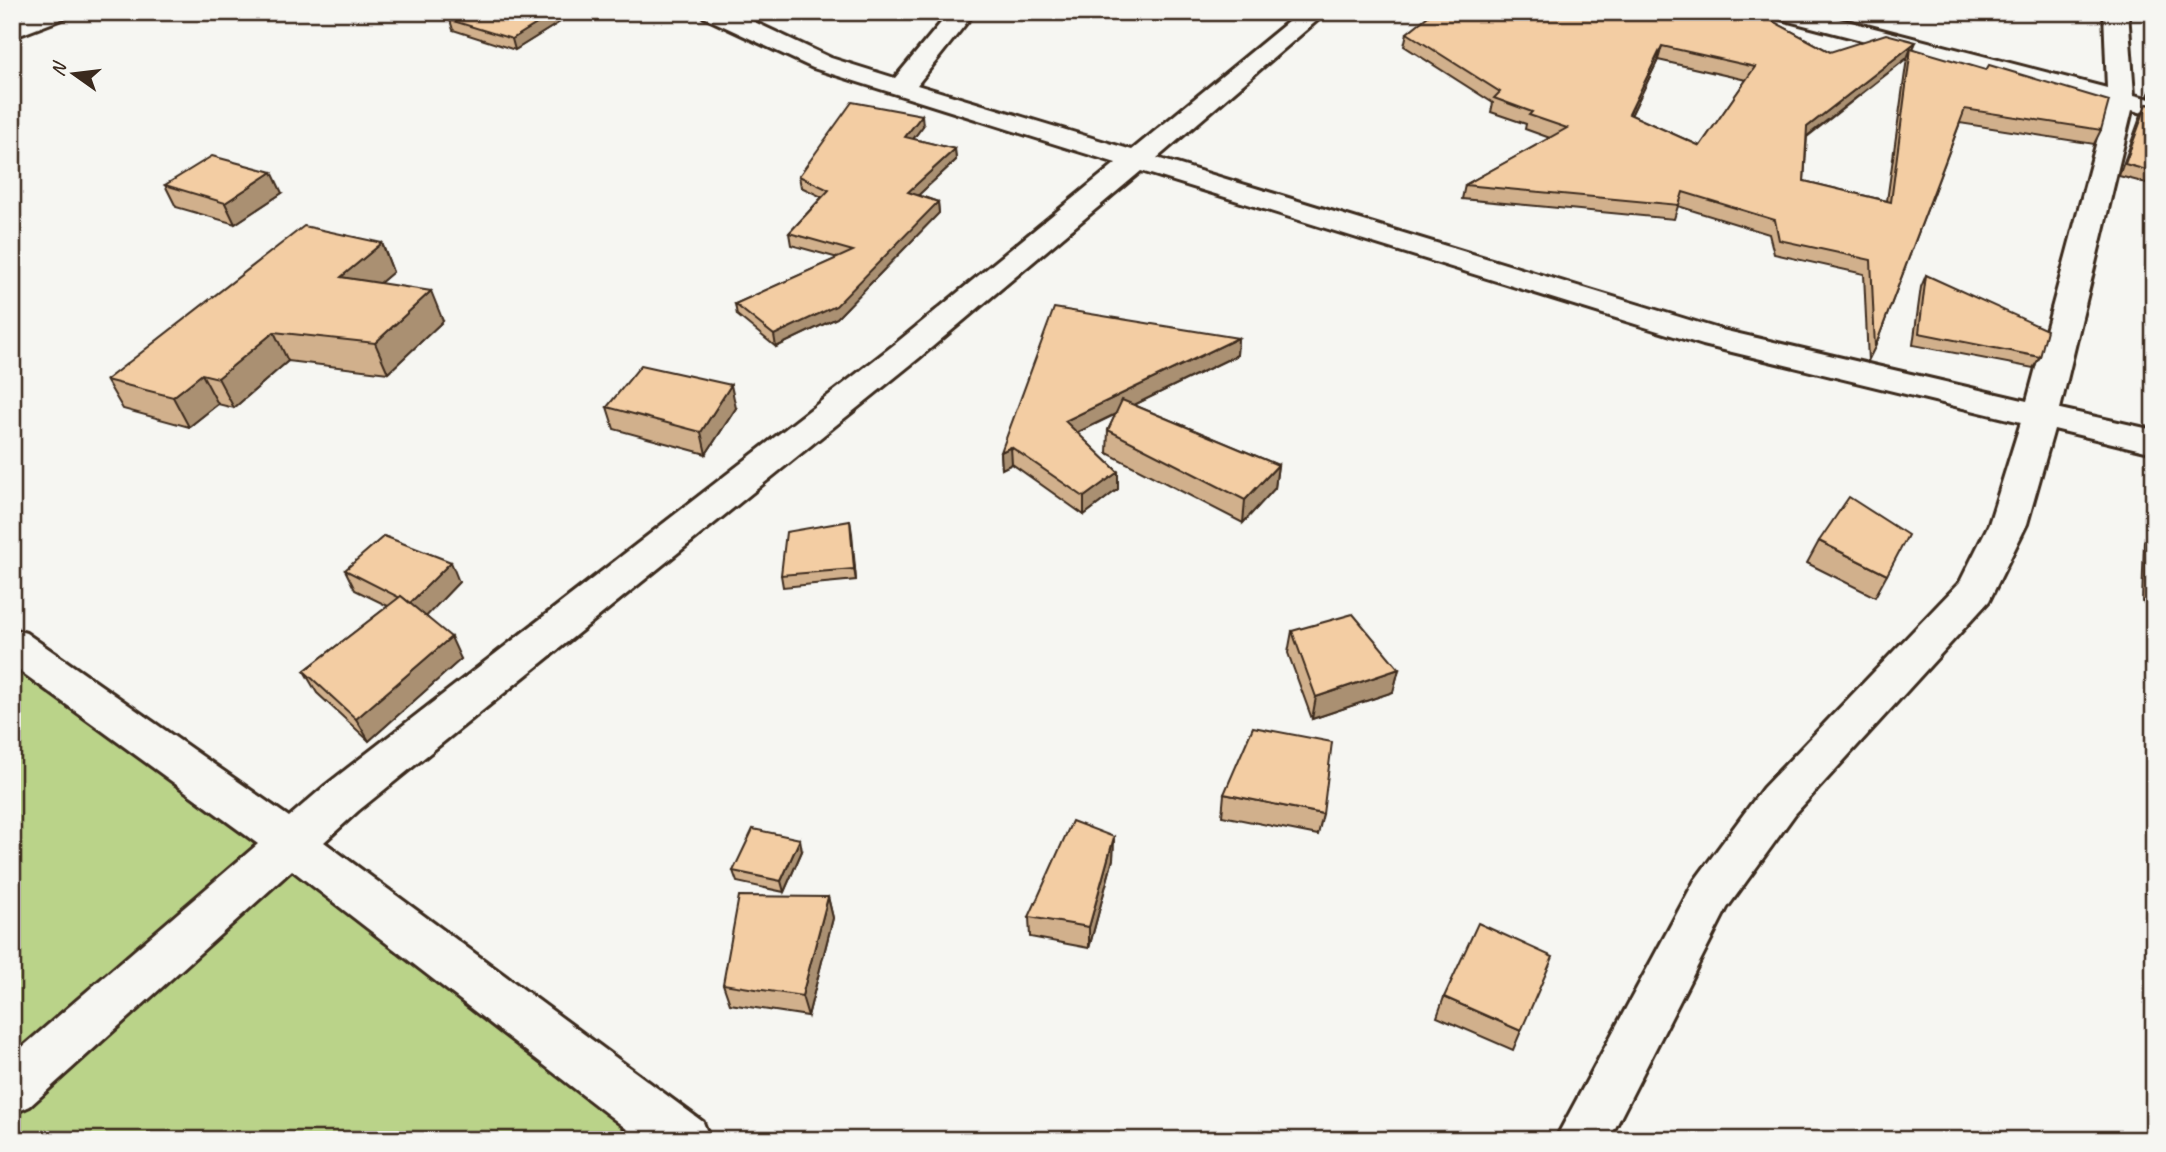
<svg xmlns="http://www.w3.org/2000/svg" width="2166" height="1152" viewBox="0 0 2166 1152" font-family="Caveat,sans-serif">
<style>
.green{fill:#bad389;stroke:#7a7e54;stroke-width:2}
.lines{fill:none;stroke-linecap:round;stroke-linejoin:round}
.minor-casing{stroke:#3b2a1e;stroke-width:6}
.minor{fill:#f6f6f2;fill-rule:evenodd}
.wall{fill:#d1b08c;stroke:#3b2a1e;stroke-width:2;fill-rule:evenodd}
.shaded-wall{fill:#aa9072;stroke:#3b2a1e;stroke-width:2}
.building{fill:#f3cda3;stroke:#3b2a1e;stroke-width:2;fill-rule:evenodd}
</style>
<rect width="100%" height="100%" fill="#f6f6f2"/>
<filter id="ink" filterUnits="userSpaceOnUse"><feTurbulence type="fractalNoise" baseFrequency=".0143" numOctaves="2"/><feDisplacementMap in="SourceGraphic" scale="14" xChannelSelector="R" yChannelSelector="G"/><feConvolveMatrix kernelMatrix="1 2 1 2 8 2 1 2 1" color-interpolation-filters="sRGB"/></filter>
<g filter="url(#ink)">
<!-- green -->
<path class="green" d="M12,644L684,1140H12Z"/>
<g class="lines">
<defs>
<g id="minor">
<path d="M36,12H70L67,17L12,38V22Z"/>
<path d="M701,12H733L831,58L895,78L950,12H975L917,85L1132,150L1300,12H1327L1157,158L1722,330L2027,401L2107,104L1773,17L1770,12H1812L2107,88L2104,12H2128L2134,95L2154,100V116L2132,110L2060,409L2154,430V453L2054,429L2027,524L1989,601L1795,814L1727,908L1609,1140H1555L1695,880L1763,788L1960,582L1989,524L2021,422L1703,345L1141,171L919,358L358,811L324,842L703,1122L710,1140H641L292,870L30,1106L12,1114V1056L258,844L12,665V629L26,633L289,817L326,785L895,344L1116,163L813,68L704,17Z"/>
</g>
</defs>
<!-- minor casing -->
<use href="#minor" class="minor-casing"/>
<!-- minor -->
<use href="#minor" class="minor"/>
</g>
<!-- wall -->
<g class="wall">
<path d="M576,12L515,50L453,30L450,20Z"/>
<path d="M1757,13L1830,52L1914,49L2101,130L2094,144L1960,123L1875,347L1868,361L1864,274L1774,254L1769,234L1678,206L1674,219L1462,199L1465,185L1550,138L1525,129L1526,124L1491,112L1493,103L1404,46L1407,33ZM1907,58L1887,201L1804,181L1807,137ZM1658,60L1746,80L1700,146L1631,115Z"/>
<path d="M2154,82V98L2148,96Z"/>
<path d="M2147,104L2154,106V185L2119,176L2141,115Z"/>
<path d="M923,126L913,139L955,149L956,160L918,195L938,202L939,213L837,318L776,347L737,315L735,304L838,258L791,245L789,233L822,197L801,187L799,176Z"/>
<path d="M165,185L282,193L235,224L176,207Z"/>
<path d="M382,243L393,272L380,283L443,321L388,373L288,361L234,408L218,404L189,427L123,409L106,380Z"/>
<path d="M1926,275L2040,357L2033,368L1913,345L1921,287Z"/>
<path d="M1238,338L1237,355L1134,405L1278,465L1275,488L1243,523L1107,453L1108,430L1116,414L1077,433L1118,472V489L1084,515L1012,464L1002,469L1001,452Z"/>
<path d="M607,407L736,408L706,454L614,429Z"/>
<path d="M850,521L856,580L783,587L781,575Z"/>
<path d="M2154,527V605L2142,602L2144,541Z"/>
<path d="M1819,541L1887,575L1875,597L1807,563Z"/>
<path d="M345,570L459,582L426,616L461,659L369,741L317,693L304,671L388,606L355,590Z"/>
<path d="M1292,631L1399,669L1393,692L1312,719L1288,653Z"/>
<path d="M1224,794L1323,814L1318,835L1222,816Z"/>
<path d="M1114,837L1113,859L1089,948L1030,937L1029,917Z"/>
<path d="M802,851L784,892L737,882L733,871Z"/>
<path d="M828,897L833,918L808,1016L730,1004L723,984Z"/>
<path d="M1444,997L1521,1031L1513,1050L1437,1017Z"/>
</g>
<!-- shaded-wall -->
<g class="shaded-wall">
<path d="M556,12H576L515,50L512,39Z"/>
<path d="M1916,42L1910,56L1911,48L1907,58L1802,140L1807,127Z"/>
<path d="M1662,46L1658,60L1625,128L1629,114Z"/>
<path d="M922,115L923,126L906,148L905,137Z"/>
<path d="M955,149L956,160L910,203L908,192Z"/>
<path d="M272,172L282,193L235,224L225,203Z"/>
<path d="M938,202L939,213L837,318L776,347L774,335Z"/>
<path d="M382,243L393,272L353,306L341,277Z"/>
<path d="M431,291L443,321L388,373L375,343Z"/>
<path d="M274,332L288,361L234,408L218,378Z"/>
<path d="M1238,338L1237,355L1066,438L1065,421Z"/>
<path d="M202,374L218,404L189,427L173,397Z"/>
<path d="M731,385L736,408L706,454L701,432Z"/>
<path d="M12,412L18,421L12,424Z"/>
<path d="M1011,447L1012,464L1002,469L1001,452Z"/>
<path d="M1278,465L1275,488L1243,523L1245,500Z"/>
<path d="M1118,472V489L1084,515V497Z"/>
<path d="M850,521L852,533L856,580L854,569Z"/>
<path d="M451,562L459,582L420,623L410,603Z"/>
<path d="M451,637L461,659L369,741L356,719Z"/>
<path d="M1399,669L1393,692L1312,719L1316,697Z"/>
<path d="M1114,837L1113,859L1089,948V927Z"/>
<path d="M800,839L802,851L784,892L781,881Z"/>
<path d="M828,897L833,918L808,1016L802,996Z"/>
</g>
<!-- building -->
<g class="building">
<path d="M463,12H556L512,39L450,20Z"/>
<path d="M1433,12H1756L1830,52L1886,34L1916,42L1807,127L1804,181L1891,202L1911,48L1986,70L1989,65L2109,101L2101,130L1965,109L1875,347L1871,260L1779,240L1775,220L1683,192L1679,205L1465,185L1567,128L1529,115L1532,112L1494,98L1500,92L1407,33ZM1662,46L1755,67L1700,146L1629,114Z"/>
<path d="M852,102L922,115L905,137L955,149L908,192L938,202L836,306L774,335L735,304L853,251L789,233L829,190L799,176Z"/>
<path d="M2147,104L2154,106V172L2125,164Z"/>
<path d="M212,156L272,172L225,203L165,185Z"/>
<path d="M304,226L382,243L341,277L431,291L375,343L274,332L218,378L202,374L173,397L106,380Z"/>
<path d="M1926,275L2047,330L2040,357L1919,333Z"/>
<path d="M1054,308L1238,338L1065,421L1118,472L1084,497L1011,447L1001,452Z"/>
<path d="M641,365L731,385L701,432L607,407Z"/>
<path d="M1122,400L1278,465L1245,500L1108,430Z"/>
<path d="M1849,497L1908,535L1887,575L1819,541Z"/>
<path d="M850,521L854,569L781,575L786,532Z"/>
<path d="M384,536L451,562L410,603L401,596L400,598L345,570Z"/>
<path d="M401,596L451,637L356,719L304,671Z"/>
<path d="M1353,614L1399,669L1316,697L1292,631Z"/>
<path d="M1253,727L1332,742L1323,814L1224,794Z"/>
<path d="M1072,821L1114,837L1089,927L1029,917Z"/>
<path d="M753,829L800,839L781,881L733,871Z"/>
<path d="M739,896L828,897L802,996L723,984Z"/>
<path d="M1478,923L1553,957L1521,1031L1444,997Z"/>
</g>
</g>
<!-- margin -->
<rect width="2166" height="1152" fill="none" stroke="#f6f6f2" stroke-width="42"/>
<rect x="21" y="21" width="2124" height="1110" fill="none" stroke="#3b2a1e" stroke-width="2.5" filter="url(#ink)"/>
<!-- north arrow -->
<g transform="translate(74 74) rotate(284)" stroke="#f6f6f2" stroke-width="5" paint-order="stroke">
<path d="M0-5L12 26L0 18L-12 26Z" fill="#3b2a1e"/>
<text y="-10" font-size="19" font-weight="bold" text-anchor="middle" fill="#3b2a1e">N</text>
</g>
</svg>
